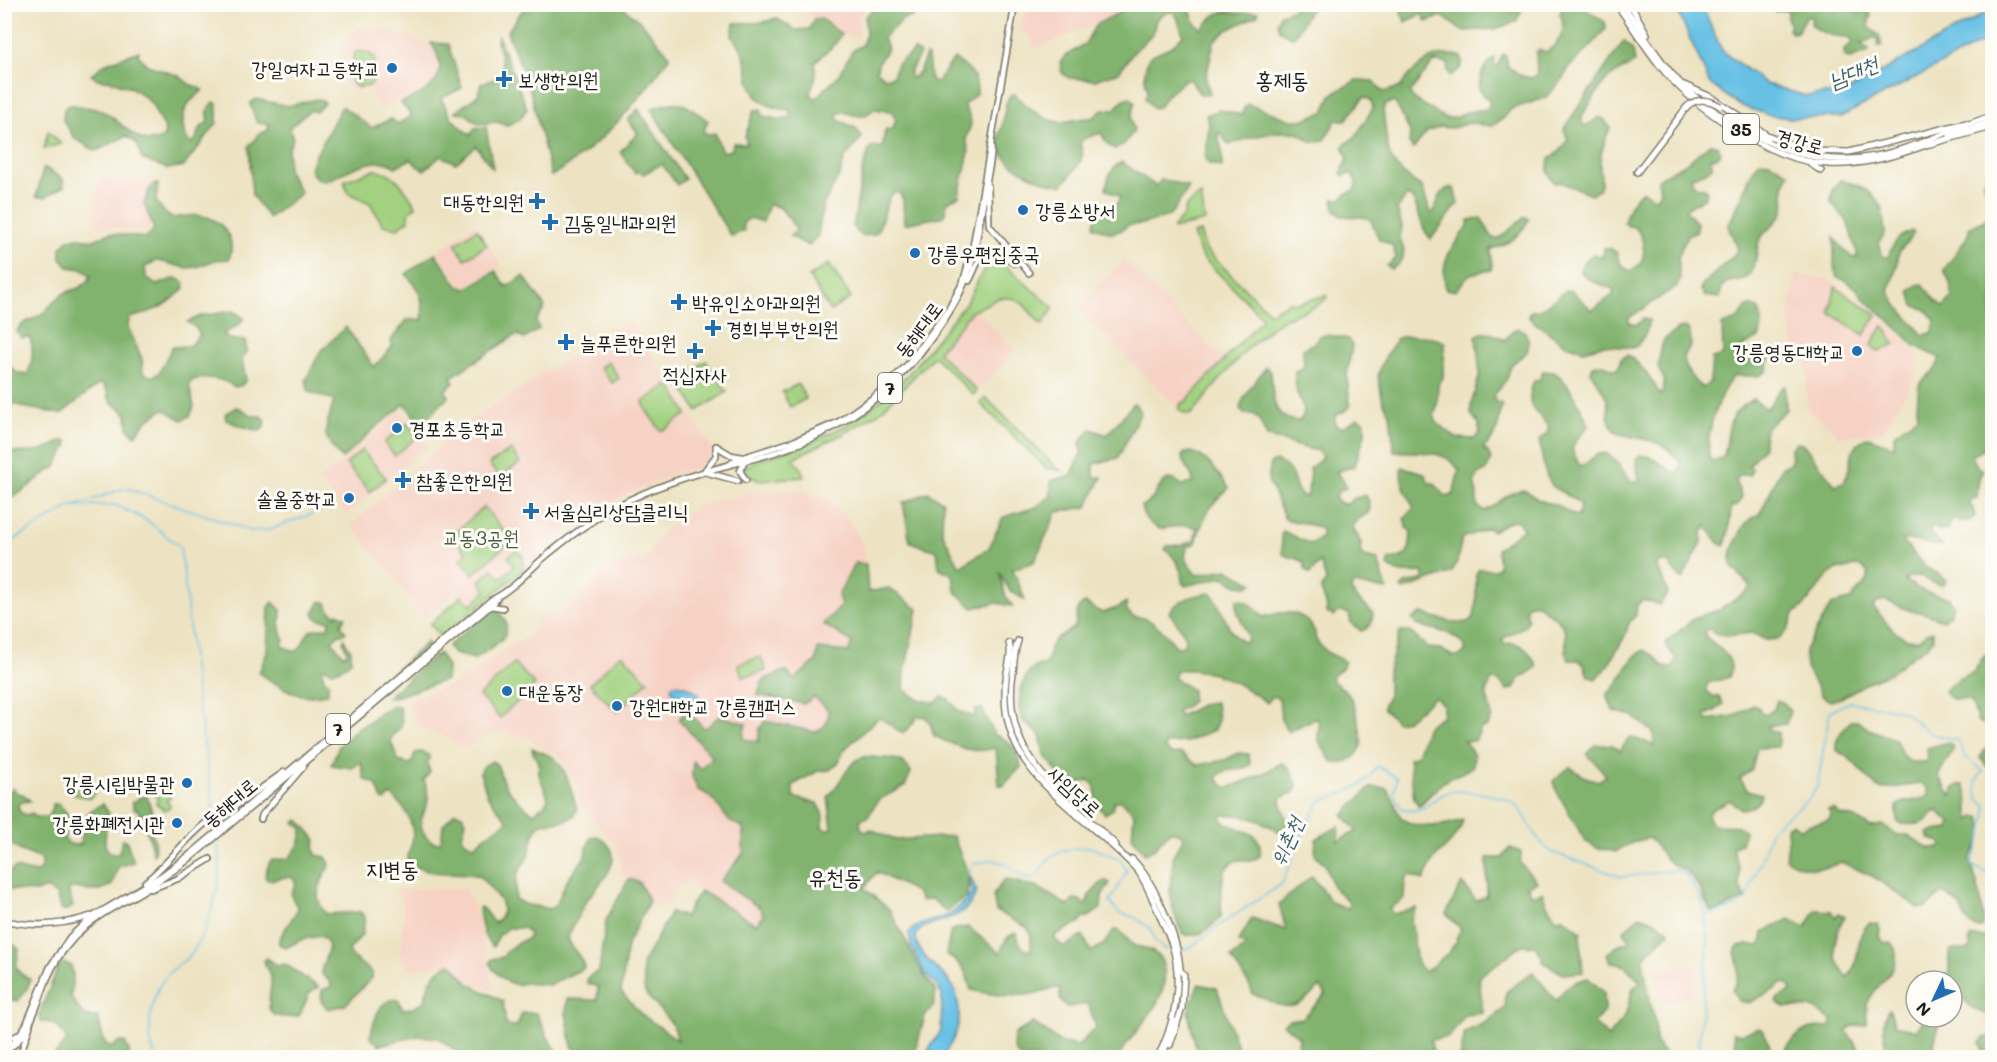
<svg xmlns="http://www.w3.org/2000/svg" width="1997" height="1062" viewBox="0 0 1997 1062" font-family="Mali,'Poor Story',sans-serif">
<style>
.built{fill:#f6d2c4}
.green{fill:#a2d180;stroke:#5f764e;stroke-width:1.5}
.forest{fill:#81b36e;stroke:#4e6845;stroke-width:1.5}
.water{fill:#68c1e5;stroke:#426e80;stroke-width:1.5}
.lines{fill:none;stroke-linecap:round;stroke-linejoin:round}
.stream{stroke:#68c1e5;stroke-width:1.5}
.primary-casing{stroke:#84806f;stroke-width:8}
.trunk-casing{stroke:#84806f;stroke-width:8}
.motorway-casing{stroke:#84806f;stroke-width:8}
.primary{stroke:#fff;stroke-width:4.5}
.trunk{stroke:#fff;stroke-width:5}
.motorway{stroke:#fff;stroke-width:5}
.trunk-bridge-casing{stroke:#84806f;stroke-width:8;stroke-linecap:butt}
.trunk-bridge{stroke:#fff;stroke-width:5}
.poi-dot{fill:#1f6fb2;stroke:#fdfcf7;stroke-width:2}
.labels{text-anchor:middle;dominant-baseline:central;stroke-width:6;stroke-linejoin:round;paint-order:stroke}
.shield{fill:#fdfcf7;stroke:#605f5e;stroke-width:1.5}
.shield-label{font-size:18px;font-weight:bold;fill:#1c1c1c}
.poi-label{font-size:20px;fill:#1c1c1c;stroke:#fdfcf7;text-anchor:start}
.street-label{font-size:20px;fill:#1c1c1c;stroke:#fdfcf7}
.park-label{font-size:20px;fill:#4b5b3f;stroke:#fdfcf7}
.water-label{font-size:21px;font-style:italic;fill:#3a5e6c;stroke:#fdfcf7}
.quarter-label{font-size:22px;fill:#1c1c1c;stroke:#fdfcf7}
</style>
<rect width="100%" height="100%" fill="#fdfcf7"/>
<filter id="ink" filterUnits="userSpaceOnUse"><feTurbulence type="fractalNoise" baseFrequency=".0167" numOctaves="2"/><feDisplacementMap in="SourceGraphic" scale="12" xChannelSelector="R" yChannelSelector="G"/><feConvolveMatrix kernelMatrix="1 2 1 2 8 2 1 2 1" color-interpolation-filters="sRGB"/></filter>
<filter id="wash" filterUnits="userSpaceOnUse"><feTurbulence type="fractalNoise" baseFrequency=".008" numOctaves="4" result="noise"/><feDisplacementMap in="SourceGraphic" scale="24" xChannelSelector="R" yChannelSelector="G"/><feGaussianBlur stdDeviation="1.35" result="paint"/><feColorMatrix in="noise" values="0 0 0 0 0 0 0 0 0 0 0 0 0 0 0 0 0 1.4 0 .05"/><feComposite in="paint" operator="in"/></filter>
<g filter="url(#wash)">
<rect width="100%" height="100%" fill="#ede3c2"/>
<!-- built -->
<g class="built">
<path d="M803,5H870L859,17L858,38L845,35L820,17L812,19Z"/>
<path d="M1026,5H1133L1099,23L1034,49L1029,37L1020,31Z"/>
<path d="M363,27L393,32L419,40L430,46L437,54L438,66L435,79L417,95L397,101L389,107L379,108L370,90H351L340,46L349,38L351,33Z"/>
<path d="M98,178L152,183L144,205L150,224L148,234L127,229L94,226Z"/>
<path d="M475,224L501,265L463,288L437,252Z"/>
<path d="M1124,260L1224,360L1179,410L1078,308Z"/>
<path d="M1799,275L1829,279L1878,314L1920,357L1917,373L1883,432L1838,437L1830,426L1807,411V357L1793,345L1789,316L1795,276Z"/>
<path d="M976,310L1016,351L977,391L938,352L971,311Z"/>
<path d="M627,320L632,323L712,448L714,453L713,457L704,467L670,476L618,499L577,526L523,571L469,609L455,590L425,617L351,525L466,423Z"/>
<path d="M400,411L428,446L389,479L361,445Z"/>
<path d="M359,447L388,479L346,515L319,481Z"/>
<path d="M772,490L806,492L828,500L849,520L864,546L868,592L869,637L821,702L828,710L829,719L825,727L816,732L765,721L760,728L758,742L743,740L746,723L719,716L706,728H703L712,757L699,769L693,762L692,776L693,783L698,790L705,793L715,802L730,822L743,827V854L720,881L758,908L761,914L756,924L714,900L690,883L678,886L669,904L656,907L649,901L639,882L623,876L617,846L581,806L577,785L559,755L523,737L507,732L492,733L467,747L460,746L444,736L428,731L420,726L415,721L407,700L456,683L515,643L524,639L536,629L537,619L558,614L567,610L594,584L600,575L613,565L646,559L662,533L700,505L747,494Z"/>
<path d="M466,888L478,917L493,988L491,990L468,981L451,963L408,970L400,957L404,909L402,899L395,889Z"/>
<path d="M1698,963L1693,996L1667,1002L1665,995L1660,996L1654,971Z"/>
</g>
<!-- green -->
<g class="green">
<path d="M358,51L368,53L375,58L372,83L369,86L357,87L351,82L354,54Z"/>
<path d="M48,131L61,144L44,149Z"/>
<path d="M373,170C394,169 406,190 416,206L408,213L409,220L398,228L383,225L370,203L348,193L344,181Z"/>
<path d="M1201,195L1205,221L1173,229V227L1184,215L1186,206Z"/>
<path d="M477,229L487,245L465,259L455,244Z"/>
<path d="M1200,232L1206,250L1270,313L1289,302L1299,303L1326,295L1327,297C1321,308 1294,313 1282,320C1248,342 1218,383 1192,414H1185L1179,410L1181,403L1185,402L1263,318L1205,260L1200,253L1193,234Z"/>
<path d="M992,259L1004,265L1054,308L1042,325L1022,303L1011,298H999L971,312L938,352L977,391L973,395L934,356L880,412L843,434L793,458L801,468L804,477L757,480L746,474L745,468L752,463L820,438L848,424L889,394L909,373L968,300L986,265Z"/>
<path d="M829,264L851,298L830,311L809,277Z"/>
<path d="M1835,287L1877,315L1864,335L1830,313Z"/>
<path d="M1883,326L1895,344L1879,352L1871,345Z"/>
<path d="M706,361L727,392L697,411L677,379Z"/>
<path d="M608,362L619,378L612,383L600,367Z"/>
<path d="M798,384L806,399L790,407L782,392Z"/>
<path d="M666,386L672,388L687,414L664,430H660L646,410L643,402Z"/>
<path d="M986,398L1058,469L1063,471L1046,468L1043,465L980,403Z"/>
<path d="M407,423L418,436L395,456L384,443Z"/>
<path d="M362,450L386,478L370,492L346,464Z"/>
<path d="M511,450L520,463L499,477L489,464Z"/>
<path d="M484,507L512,540L473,574L461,559L467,553L452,535Z"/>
<path d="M517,549L523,557V569L442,638L430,624L462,596L471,605L486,591L480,581L493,569L501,578L514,566L508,557Z"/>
<path d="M620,655H623L648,681L617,712L590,684Z"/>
<path d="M761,657L766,671L743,677L738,664Z"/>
<path d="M514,663L535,685L500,718L479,696Z"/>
<path d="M157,781L166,786V792L170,793V798L166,800L170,805L169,808L164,810L156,803L158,798L152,793H147L145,791L150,784Z"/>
<path d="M79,783L99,787L90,798L74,795Z"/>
</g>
<!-- forest -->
<g class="forest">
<path d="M878,4L914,5L913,17L902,19C897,29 888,29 883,39L888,48L878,63L877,71L885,78L893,76L897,64L915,50L920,54L909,73L912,79L920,70L926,55L928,56L930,78L936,83L954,59C969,69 977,74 977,93L964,105L970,117L971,124L966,139L969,152L959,196L947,202L944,216L904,224L903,199L899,193L895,192L890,196L877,233C865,237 861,238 853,227L863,168L870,148L874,146L882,148C884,142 883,135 886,129L892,130L896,120L891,111L874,109C859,122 859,114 842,112L836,115L838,120L856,128L862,137L844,159L840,175L823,205L818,235L809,246L790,236L797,230L781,208L769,204L763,222L750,218L743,223L744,231L731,236L651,109C681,97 684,103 708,121L703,132L709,134L715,133L722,152L732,150L733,143L747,144L745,137L754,110L761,109L763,116L781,120L791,117L790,110C731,104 760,62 732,37L734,23C751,22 761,25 776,18L795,30L809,29L814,19L820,18L841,34L835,44L815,62L816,76L810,93L815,99L838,76L852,51L862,45L866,34L865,17Z"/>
<path d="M1785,4L1829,5L1837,13L1844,5L1859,14L1863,10L1871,14L1868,27L1879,35L1882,46L1877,47L1878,41L1875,37L1861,44L1869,49V52L1850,59L1845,58L1844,50L1852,43L1851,38C1835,36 1823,36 1811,24L1812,18L1807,16L1797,32L1792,33L1788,30L1790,24L1787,18L1789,13L1785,10L1775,12L1774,10L1777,7Z"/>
<path d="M526,5H623L626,10L642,23L670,56C637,103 601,147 551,176L529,86L507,32Z"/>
<path d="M1133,5H1188L1195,23L1202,29C1214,14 1219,9 1238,13C1245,14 1251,11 1258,12V15L1227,30L1214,41L1206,78L1210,94L1203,95L1198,92L1191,80L1186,79L1167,95L1159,107L1153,108L1145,98L1148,92C1144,79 1143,69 1150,56L1172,46L1183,35L1177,17L1173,12L1165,13L1156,20L1153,33L1132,54L1119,72L1095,80L1069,78L1062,73L1060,62L1065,56L1085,44L1094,28L1099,23Z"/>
<path d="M1296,5H1315L1307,14L1295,36L1290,37L1279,29L1277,23L1280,14L1292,10Z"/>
<path d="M1402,5V4L1524,5L1516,22L1495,29L1462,31L1442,16L1426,22L1422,14L1406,22L1401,13Z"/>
<path d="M1563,5H1584V8L1605,22L1606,28L1593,44L1570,66L1561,81L1545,98L1511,109L1503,119L1492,126L1469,123L1452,128L1440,127L1427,132L1413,149L1409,144L1410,132L1396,104L1392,102L1385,105L1383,110C1389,151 1382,162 1422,187L1430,212L1433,213C1438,203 1440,186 1454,188L1458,204L1431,239C1418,225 1421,212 1412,198L1406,196L1397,210L1402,226L1400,239L1404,250L1403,257L1398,265L1391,269L1387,266L1396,258L1393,246L1379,239L1370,219L1362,217L1341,216L1335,210L1333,199H1342L1346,194L1355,190C1357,182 1356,178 1350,173L1343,176L1341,173L1348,159L1343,146L1356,136L1373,108L1371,100L1364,97L1346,120H1336L1324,140L1312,142C1309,140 1304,136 1300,134C1285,127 1244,139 1229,145L1219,132L1217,133L1222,151V167L1209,164L1205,159L1209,125L1206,115L1220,110L1242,115L1244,108L1248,104L1291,120H1301L1324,112L1331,95L1356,80L1374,81L1383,92L1401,87C1404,80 1408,76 1413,72C1430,56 1439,53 1461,56C1465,66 1459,71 1451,76L1448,72V63L1434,62L1410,92L1412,98L1445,118H1456L1466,112L1487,109L1490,102L1479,89C1480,77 1483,63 1495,58L1494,65L1497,67L1503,54L1506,56L1508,67L1522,76L1531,78L1537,74L1536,52L1540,50L1546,52C1560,43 1567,30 1560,14Z"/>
<path d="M498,36L527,109L519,120L507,125L496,122L478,124L465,113L455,112L478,95L481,83L499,78L505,75L497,42Z"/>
<path d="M1624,41L1633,51L1635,62L1610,77L1604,82L1582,116V123L1585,127L1599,117L1604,119L1610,128C1606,137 1601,151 1600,161C1598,172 1608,190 1591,194L1560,182L1555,183C1547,175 1547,170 1549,159C1559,154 1563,148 1568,139L1564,130L1566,125Z"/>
<path d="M431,43L448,44L462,88L441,98L452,119L470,135L475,128L486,127L493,169L476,146L456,163L441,156L424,170L417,166L411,159L395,167C379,152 344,173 328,180C318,182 314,177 310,169L312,162L342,106L372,128L391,119L397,124L412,116L401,103C431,91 453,76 431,43Z"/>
<path d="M139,51L138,55L147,65L179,76L189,84L203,90C199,94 193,99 189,103C180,115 181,134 191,144L196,139L199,129L209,121C207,113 207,108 214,102L217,104V123L184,166L168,169L141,159C140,146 137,142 126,136L96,151L75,139L63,120L64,109L69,104C79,107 92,107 102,111C118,118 133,139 147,141C151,141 157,140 161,139L165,134L164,126L157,116L153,106L146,98L132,88L111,81L97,79L91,75L104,64Z"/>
<path d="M1015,94C1026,106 1041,120 1059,122C1070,122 1081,117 1092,118L1104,109L1114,110L1124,99L1130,97L1135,102L1131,118L1134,131L1124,144L1115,149L1108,145L1101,133L1083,139L1080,145C1089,159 1071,173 1062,185C1042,183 999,165 998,141C998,135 1002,129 1003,122C1005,112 1004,104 1010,95Z"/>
<path d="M256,99L288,106L317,99L325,102L316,112L310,110L289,128L293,138L288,151V171L301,193L269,218L252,195L249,145L254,141L258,134L267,131L270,124L257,123L250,104Z"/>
<path d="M638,109L685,179L677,185L662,164L643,174L640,171L635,173L620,152L638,133L628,120Z"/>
<path d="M1710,144L1718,146L1721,153L1718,157L1711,158L1712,167L1706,172L1691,177C1693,186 1696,188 1705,188L1707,191L1705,197L1685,210L1697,223V231L1687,235L1678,257L1680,280L1677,286L1629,318V323L1636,325L1643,319L1649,320L1646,333L1637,346L1631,348L1603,345L1583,350L1566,345L1531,320L1528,315L1531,311L1540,310L1566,290L1572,291L1592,310L1613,295V289C1599,283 1589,283 1580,270L1583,263L1593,254L1603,257L1604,248H1609L1617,253C1618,262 1622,266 1630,271L1641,264C1646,251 1644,238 1635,227L1628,226L1624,222C1628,210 1632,196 1644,191L1651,197L1656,198L1660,192L1658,180L1662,176L1685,164Z"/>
<path d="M1760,161L1770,162L1789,173C1788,177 1784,182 1784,186C1783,194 1786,201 1784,210C1781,220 1766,229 1760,239C1755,249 1758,265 1750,275C1739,287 1721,272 1720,298L1705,296L1700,289C1709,275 1727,265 1738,250C1736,240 1729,234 1728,224C1742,205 1744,179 1760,161Z"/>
<path d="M1122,162L1156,186L1162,179L1189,187L1175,209L1168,216L1143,224L1128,225L1122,230L1112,233L1094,227C1094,211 1104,208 1117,204L1120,196L1106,189C1108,176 1111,168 1122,162Z"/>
<path d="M1992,165V438L1986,443L1983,450L1972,456L1977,466L1983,470L1979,478L1977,498L1971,499L1969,503L1973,508L1975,516L1969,522H1960L1954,518L1948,526L1947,531L1930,528L1929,532L1942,545C1928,548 1916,538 1903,540L1904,543L1926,568L1937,573L1946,581L1942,585L1930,582L1921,576L1908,577L1905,581L1925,592L1949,598L1953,606L1949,615L1943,620L1921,612L1911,611L1884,600L1876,603L1873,607C1889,623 1895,641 1919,640L1927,632L1933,631V640L1926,647L1916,653L1890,673L1872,680L1841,698L1830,701L1821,695L1806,668L1805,650L1831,605L1850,600L1868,580V573L1862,567L1854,566L1846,569H1837L1829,575L1804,606L1794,614L1787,631L1779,639L1766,640L1752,633L1727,636L1716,634L1710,629L1706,630L1705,636C1718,648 1738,658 1729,677L1708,683L1706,689L1712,697H1719L1723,704L1715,711L1705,715L1707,720L1734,716L1753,705L1760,708L1761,713L1766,715L1774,709L1777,701L1784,703L1790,711L1786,724L1768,726L1769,730L1778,732V747L1757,748L1752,769L1740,779L1747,790L1762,794C1758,806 1752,808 1740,809L1730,800L1713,809L1708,815L1713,825L1738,826L1745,831L1741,844L1732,848L1739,867V885L1746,898L1716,912L1710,911C1703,896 1699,882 1686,871C1679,867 1671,865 1666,859C1658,852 1658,845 1648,838C1639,840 1622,846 1616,852L1597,848L1585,841L1556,790L1553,781L1570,767L1585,777L1598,781L1606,776C1601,767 1593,762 1587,753L1595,745H1612L1620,751L1630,737L1654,745L1653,732L1633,716L1613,711L1607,694C1623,683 1627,658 1644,650L1653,655L1663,667L1672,668L1676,659L1665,643L1696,617L1719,610L1747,592L1750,586L1732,567L1731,558L1733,547L1744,526L1751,518L1760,514L1781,468L1791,462L1790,449L1796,443L1803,444L1835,485L1844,482C1855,462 1845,446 1869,437L1894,447V434L1918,416L1917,406L1919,385L1936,368L1940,358L1915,346L1890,321L1863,298L1856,288L1845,280L1837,278L1834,265V238L1852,258L1858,256L1847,221L1831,202L1833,189L1840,180C1855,183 1872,190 1880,205C1884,213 1884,225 1885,233L1879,243L1883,257H1888C1893,243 1898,236 1912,231L1914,233L1899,252L1897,266L1889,291L1896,304L1923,335L1932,333L1936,322L1925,309L1914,306L1910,291L1917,285L1923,284L1934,299L1944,307L1952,297L1950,283L1944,270L1967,237L1970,227L1983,221L1990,215L1991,202L1983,182Z"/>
<path d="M45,168L63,179L64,186L46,197H36L43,170Z"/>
<path d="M155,183L158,184L156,201L165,213L172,218C182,217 192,214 202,216C222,219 237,239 229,259L215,260L197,267L186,268L159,261H155L145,267L146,277L156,285L176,278L184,282L185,288C179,293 173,300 166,304C158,309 139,316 129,318L128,327L142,359L143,373L152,377L159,373L172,347L189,346L200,335L196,328L187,322L201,316L233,311L244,318L239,325L223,334L229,339L245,341L247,350L242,361L246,380L242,385L235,387C220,377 209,377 192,380L189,385L194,407L190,416L182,420L164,409L146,421L135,436L128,428L127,414L110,401L106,388L100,383L61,414L22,407L5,399V361L17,373L27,375C32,365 35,347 29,337L21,338L16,332C21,322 30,321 39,316C47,311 53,302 60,296C70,288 84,291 91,276L83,269L68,267L61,258V248L69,239L79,238L94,240L110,233L146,238L154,229L144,204L149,190Z"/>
<path d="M1525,217L1529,219C1520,236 1510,244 1491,249L1492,266L1491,270L1470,274L1455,291L1446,289C1442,270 1444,259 1455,244C1459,238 1461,233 1467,229L1469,220L1481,218L1492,237L1497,240Z"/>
<path d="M435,253L458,286L466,289L496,271L506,287L524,276L545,307L536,321L539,329L524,339L518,335L514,336L451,377L454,383L445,390L449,396L421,425L405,404L374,429L342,459C318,432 326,433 334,400L309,392L306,380L320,352L346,327L374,367L392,347L391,340L407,320H422C425,300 419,289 406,274Z"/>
<path d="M1751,306L1758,308C1763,319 1763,326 1759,338L1743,346L1742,352L1749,354L1769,353L1770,357L1767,371L1758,376H1734C1718,393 1704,436 1710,460H1718L1724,455C1731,427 1724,416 1753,399L1766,409C1775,401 1774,392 1785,386L1786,410L1766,428L1763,448L1748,466L1752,469L1750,475H1740L1735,481L1742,497L1736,507L1732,505C1729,517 1730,537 1724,546L1719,543L1706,526L1702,532V542L1682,580L1668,563L1661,562L1657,565L1668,593L1660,605L1643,600L1637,605L1636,615L1629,623L1624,638L1605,670L1595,679L1588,676L1584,665L1579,660H1568C1563,649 1569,637 1563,627C1560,619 1544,611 1538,604H1529L1526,609L1528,620L1525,626L1502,639L1505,644C1521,639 1532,654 1537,667L1520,679L1513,689L1507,690L1499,681L1492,680L1486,692L1492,717L1487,727L1481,728L1475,741H1464L1474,755L1473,767L1443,782L1419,806L1414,799L1409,758L1417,755L1427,726L1443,715V705L1435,697L1407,720L1397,722L1383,708L1384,703L1388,697V671L1400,632H1410L1428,648L1440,649L1453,656H1460L1466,650C1458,631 1433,630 1416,625L1412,619L1422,613C1433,616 1464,630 1473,618C1478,611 1475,583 1476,574L1479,569L1495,570L1499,566L1497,549L1523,529L1518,521L1512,520L1492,531L1489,528L1462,538L1457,562L1452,572L1404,590L1401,588L1405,584L1424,579L1422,572C1408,573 1399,576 1388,566V560C1409,557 1410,555 1411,532L1407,528L1404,519L1414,508C1408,497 1398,479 1402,467L1424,473L1429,483H1434L1446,497L1453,495L1459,470C1445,447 1417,454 1394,451L1390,414L1383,402L1378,376L1382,363L1397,338C1410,334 1434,335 1445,343L1443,378L1438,384L1437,406L1434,415L1437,423L1457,438L1474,439L1480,433L1478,423L1471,414V405L1480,374L1476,336C1487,329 1495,335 1505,340L1513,330L1518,328L1525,332L1529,342L1527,352L1511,365L1507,379L1493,396L1496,402L1502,404L1498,426L1493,438L1483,449L1488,452L1491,459L1486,471L1479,474L1474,483L1477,494V506L1485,511C1497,506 1505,494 1518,491C1528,488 1531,496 1539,500C1545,503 1552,503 1558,506C1566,509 1569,516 1579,516L1580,504C1572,497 1565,494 1556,489C1543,479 1543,456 1539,441L1546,435L1549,428C1536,408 1523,408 1534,381L1539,380L1543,371C1546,372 1550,371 1553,372C1568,378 1582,411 1589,425L1576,441L1572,449L1579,465H1584L1596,455L1606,453L1615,460L1630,480L1639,482L1636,460L1641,455L1650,457L1674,472L1679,471L1681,463C1659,435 1646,442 1617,433C1602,415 1612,412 1606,397C1602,388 1595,381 1591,372L1593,366L1600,364L1617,370L1621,359L1627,355C1637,361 1646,372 1653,382C1656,387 1656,391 1661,395L1663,392L1664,379L1658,368L1661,348L1664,340L1678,329L1686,327L1690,332L1691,346L1683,356C1686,369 1691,381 1703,388L1710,382L1712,358L1723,355L1722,325C1734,322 1740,319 1745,308Z"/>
<path d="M1327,335L1349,339L1352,345L1347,376L1350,405L1345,411L1335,416V424L1341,428L1358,418L1365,422V434L1355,466L1336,472L1344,481L1346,488L1339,491L1335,497L1340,503L1347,504L1353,499L1366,495L1370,505L1369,512L1355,522L1353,527L1361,543L1360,552L1364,557L1378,560L1387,590L1353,584L1351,590C1356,601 1366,604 1373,614C1372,623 1370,628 1361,631L1351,623L1349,614L1341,611L1334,616L1326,612L1327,607L1321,590L1326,580L1320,562L1310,574L1305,570L1304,562C1297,557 1290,559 1283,554L1281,535L1283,531L1310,544L1321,538L1322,532L1319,527L1285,519L1268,480L1271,463L1276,461C1282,464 1288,466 1291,473C1296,482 1294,493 1306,497L1308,494L1310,468L1320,460L1322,456L1317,450C1300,450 1285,439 1267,437L1259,419L1253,414H1244L1240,409C1242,396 1258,378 1266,367L1271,372C1273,394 1270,419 1299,421C1309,411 1301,404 1297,393C1295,386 1295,380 1295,372L1304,367L1303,349L1316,342L1319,336Z"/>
<path d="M1134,403L1141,412L1118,458L1094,464V477H1102L1087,507L1057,512L1034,562L1013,569L1025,600L1010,591L999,572L1006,597L1012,606L996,603L973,608L955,591L953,575L939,568L937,551L910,542L903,503L928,492L943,502L942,532L960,567L989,548L1003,517L1036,507L1051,496V480L1071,476L1082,452L1080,442L1091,429L1107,435Z"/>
<path d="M236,407C246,409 248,418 261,416L266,420L264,427L260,431L240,426L226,420L225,414Z"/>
<path d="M61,441H68C67,452 59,457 56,467C38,475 22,497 5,499V449C19,456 48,451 61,441Z"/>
<path d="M1192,452C1209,458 1218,474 1229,488C1211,502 1201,521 1196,543L1187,547L1185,558L1196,575L1227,569L1253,583L1247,586L1238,585L1223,577L1185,586L1182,582C1182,568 1176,558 1165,549L1167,546L1182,545L1194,541L1197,528L1185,525L1159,529C1150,524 1142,517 1141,506C1156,503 1155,486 1168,479L1175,480L1182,485L1193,483C1194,472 1182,467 1182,456L1185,453Z"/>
<path d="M855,563L866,564L868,592L889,588L918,609L905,671L904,690L918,699L935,703L942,697L947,698L959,711L974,717L976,710L982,709L995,735C1010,739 1018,751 1021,767L1003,786L999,785L996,748C969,755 958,746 934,736L931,725L925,716L917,717L910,727L902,733L879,717L845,749L838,763L830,770L818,771L793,785V797C801,799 809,802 818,803L824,818L822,827L827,830L832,828L828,797C839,786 848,762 863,757C870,755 876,758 883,758C897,759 903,759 911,772L905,786L878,800L868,817L860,820L861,829L868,832L870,829L896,840L953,836L969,875L967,896L946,912L932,899L921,901L916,892L877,872L864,888L889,909L924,975L936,991L934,1005L925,1016L914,1056L584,1057L572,1046L566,1013L567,999L597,1000L598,986L588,984L587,981L588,977L599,971L606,920L629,879L639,882L649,901L627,945L621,992L641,1014L678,1040L673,1025L645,993L642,965L671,912L685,917L694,900L701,891L756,924L763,916L761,909L720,881L743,854V827L730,822L715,802L705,793L698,790L692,776L693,761L700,769L712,757L679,720L682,715L688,712L703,727L706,728L719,716L746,723L743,739L758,742L760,728L765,721L816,732C826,726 829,722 828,710L814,697L804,704L757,695L764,679L786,671L794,680L816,661L818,649L849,652L852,642L823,624L841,606L838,595Z"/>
<path d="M1211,593C1224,608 1226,635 1245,643L1248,637L1237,610V600C1250,599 1255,609 1263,617C1283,611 1302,608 1314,630C1318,637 1313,631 1316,639C1317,643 1322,647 1325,650C1330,656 1338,656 1345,662L1342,668L1331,678C1336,687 1346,687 1350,697C1355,705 1364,738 1361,747C1356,760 1344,765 1331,761L1318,739L1319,723L1316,718L1288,732L1281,719L1279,698L1273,696L1267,703C1240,683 1211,667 1177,670L1174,678L1192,690V701L1184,708L1176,711L1179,716C1194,711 1199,702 1216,702L1218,720L1214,730L1187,742L1167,743L1164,748L1171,754L1181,753L1197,765L1225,760L1238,753L1249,754L1250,765C1240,773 1223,766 1217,778L1222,785L1228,788L1258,776L1282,763L1290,770L1297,784L1296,791L1281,798C1281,812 1289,815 1287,830L1279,833C1266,821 1241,813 1223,815L1221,819C1236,834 1264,826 1260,856L1251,861C1215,852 1222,895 1221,917C1210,928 1199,939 1183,934C1176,923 1170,902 1170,888C1170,877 1174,867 1173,855L1184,838L1179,833L1170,831L1153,850L1145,854L1132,837L1134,814L1122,801H1114L1113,809L1105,814L1097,805L1095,786L1089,780C1070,787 1066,786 1055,769C1052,764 1047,759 1044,754C1042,749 1042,742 1040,736C1036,727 1024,727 1021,717C1015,703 1023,663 1043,665L1048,660C1050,637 1058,638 1075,627L1078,608L1085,603L1102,613L1117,608L1126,602L1127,611L1134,617C1153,616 1165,634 1177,647L1184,646L1185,635L1169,612C1179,599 1195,595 1211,593Z"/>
<path d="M273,602L281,610L280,630L284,639L282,646L296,652C310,639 301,627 327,628L331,621L318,619L313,613L320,602H326L329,609L336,616L337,613L346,617L341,624L346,633L338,635L332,641L343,655H346L347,651L343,641L344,639L351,651V661L341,669L331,671L326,668L322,669L324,679L328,682V693C300,703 281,687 259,673L267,652L269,607Z"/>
<path d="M493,609H496C522,634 495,644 475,659L454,654L448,646Z"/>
<path d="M427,642L431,648L381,692L377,688Z"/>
<path d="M1992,649V716L1982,724L1978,721L1971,701C1960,697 1951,704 1944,691L1958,679L1974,672L1981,660Z"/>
<path d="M439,653L447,667L446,680L392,698L387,697Z"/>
<path d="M393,705L399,707L402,721L401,727L392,736L391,741L398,761L411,764L415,753L423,752L429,755L430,759L427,762L430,772L424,780C426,786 428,792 428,799C428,807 421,814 421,822C421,833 430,845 441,842L443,825L455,812L462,815L466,821L462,836L465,841L474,846L487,835L508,821L488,797L480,773L484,766L492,761C501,766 499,774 503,781C509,793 523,807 534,813L545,804L548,798L539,774V763L533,753L532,748C539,752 549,754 555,759C567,768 572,795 577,809C573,824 554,821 541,823L534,834L529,855L517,874L515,899L524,904L550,909L557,903L566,882L584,858L591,837L597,836C633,857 599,881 585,903C579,914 573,925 568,937C572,953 581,952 584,968L549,985L524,983L517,985L508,982L501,977L492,968L490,962L492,959L503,957C508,948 517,942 527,939L530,935L524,928H509L500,934L493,947C482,939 481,922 479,909L480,907C488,911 488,919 495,923L500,918L503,910L500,900L480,876C457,870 425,879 407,860C407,853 411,849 412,842C416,824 404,806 391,795L385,801L382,800L376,784L364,779L361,762L352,768L331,765L339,746L359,727L366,724L376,715Z"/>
<path d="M1851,721H1857L1869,729L1895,739L1903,756L1910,762H1925L1928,758L1927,748L1948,742L1954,748L1938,776L1950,795L1953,794V789L1958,785H1964C1970,799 1966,807 1971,820L1975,817H1980C1988,833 1977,845 1970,859L1980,895L1984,924L1982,928C1969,928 1963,917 1961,906L1943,893L1925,908H1919L1872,876L1841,862C1824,871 1802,870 1786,859L1788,843L1787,827L1792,823L1802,829C1809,822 1819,824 1829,820L1831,815L1828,810L1834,809L1839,814L1855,818L1870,827L1883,825L1897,835H1908L1928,848H1940L1943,845L1941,842L1930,839L1927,834L1932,831L1949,829L1951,822L1937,811C1931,814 1931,818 1926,821C1919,826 1909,824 1901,824L1897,821V806C1906,797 1919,804 1929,795L1927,788L1922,784L1883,789L1878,788L1848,757L1836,750C1834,739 1843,729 1851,721Z"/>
<path d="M1991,748L1992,750V772L1980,758L1985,750Z"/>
<path d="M1371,787L1386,788C1397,799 1394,809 1401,817C1414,832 1447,825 1463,820C1460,836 1445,847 1435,858C1430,864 1427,873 1424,880L1408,875L1405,882L1404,899L1389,909L1393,914L1417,908L1411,919L1417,963L1425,972L1448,953L1457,941L1456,938L1461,929L1446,914L1462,883L1476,901L1487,896V858H1502L1510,848L1521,852L1520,863L1537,882L1527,886L1533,896L1542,892L1547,905L1557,920L1562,917L1582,932L1580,935L1583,972L1563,974L1543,962L1542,956L1535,946L1522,945L1479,977L1483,1013L1465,1015L1449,1037L1430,1040L1434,1054L1431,1057H1300L1297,1054L1299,1037L1283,1024L1289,1020L1303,1018L1326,994L1320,987C1290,1015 1289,1009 1253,994L1250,986L1231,958L1246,946L1238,942L1252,918L1286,930L1279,904L1312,876L1331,902L1348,909L1349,902L1333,887L1326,866L1315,854L1316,839L1339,826L1338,841L1357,831L1343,815Z"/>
<path d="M13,788L17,793L23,794L30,801L21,802L18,807L21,813L27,815L32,813L35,817H48L53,804H59L69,816L64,838C68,845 74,846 81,844C82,824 82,812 103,804L113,820L106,823L105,845L109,852L117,854L120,850L122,839L126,840L134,862L118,867L112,885C106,888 100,891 93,891C84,891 77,886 68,889L73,906L67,910L62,911L56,895L46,888L36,892L5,889V875L15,868L36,873L41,868L42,860C30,852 15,853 8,839L10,833L5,826V797Z"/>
<path d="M147,796L152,812L141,816L138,810L134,809L132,802L138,800L139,797Z"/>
<path d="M298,820L304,825L316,840L314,848L316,855L326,857L330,864C321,883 310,897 327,914L360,912L365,917L362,935L349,950L352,957L372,972V978L345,1005L328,1009L321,1001L322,990L331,987L330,982L322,974V968L329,947L326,940L320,936L300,940L286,948L279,944V939L298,909L291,895L296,884L293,878C284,875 277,881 267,880L265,876C271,855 269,861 288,859C297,849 302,842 302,828L295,823Z"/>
<path d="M147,821L154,838L155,852L153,855L148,833L142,826L143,822Z"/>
<path d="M1005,879L1039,888L1068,906L1074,899L1080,900L1083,904L1086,905L1089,896L1102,882L1106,881L1110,883L1102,895L1101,908L1089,917H1084L1079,923L1056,935L1054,938L1061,945L1066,946L1083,935L1091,952L1104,944L1114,930H1119L1134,946C1145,947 1160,952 1163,965C1173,1002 1133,1028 1119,1057H1020C1013,1051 1012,1043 1015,1034L1033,1023L1062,1043L1078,1046L1096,1027L1088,1004L1067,1007L1060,999V988C1050,988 1043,991 1033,994C1012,998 991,995 971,990C966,971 964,965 946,955L951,930L968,927L1000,953C1005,943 1005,936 1016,933L1021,946L1026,950H1031V936L1028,928L996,911L993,895Z"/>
<path d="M1816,910L1832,911L1835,917L1839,913L1845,916C1833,936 1829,959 1848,977C1862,962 1853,938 1869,923L1878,924L1880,930L1879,937L1885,943H1892C1908,969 1873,983 1867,1005C1866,1010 1867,1018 1867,1024L1851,1027L1846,1031L1861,1051L1862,1057H1786L1784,1051C1796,1035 1806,1024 1828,1028L1832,1021L1813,1008L1784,1007L1776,1002L1778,998L1791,991L1788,984L1782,983L1777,988L1749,1003L1739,1001L1732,990C1741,978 1739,965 1735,952L1738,946L1748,944L1759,946L1762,941L1763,932L1789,919L1806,927Z"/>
<path d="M1640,915L1658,922L1670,932L1647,953L1643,961L1652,1011L1655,1022V1041L1664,1053V1057H1460L1465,1032L1485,1023L1505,1008L1506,992L1533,972L1556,1001C1566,986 1569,983 1588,978L1604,992L1605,1010L1594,1023L1608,1037L1625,1017L1633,988L1641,982L1625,966L1611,962L1607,954L1621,943H1629L1624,931Z"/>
<path d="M1971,937H1992V1015C1973,1014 1960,997 1952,981L1949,979C1950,973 1947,953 1950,951C1953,948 1964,951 1969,950L1971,947L1969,941Z"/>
<path d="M5,941L10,942L19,949L16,967L21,974L30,979L27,989L18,1001L5,999Z"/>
<path d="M267,958L278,966L285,964L318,987L309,994L300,1015C295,1017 292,1017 287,1017C257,1018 274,993 271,978C269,972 265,966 264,960Z"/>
<path d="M63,963L71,965L73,975L71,997L80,1011L88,1017H98L104,1042L112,1048L117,1043L125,1042L129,1051V1057H48L54,1056L67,1040C60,1028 56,1021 41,1022L39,1015L58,967Z"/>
<path d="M451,963L469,984L503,1001L506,1025L517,1026L522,1013H536L551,1043L562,1057H464L438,1038L419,1036L379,1045L370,1037C374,1021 379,996 399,1000L402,1009L414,1008L425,1001C427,982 434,971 451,963Z"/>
<path d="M1198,984L1217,988L1238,1050V1057H1198L1188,1012Z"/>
<path d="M1889,1009L1895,1025L1916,1031L1926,1017H1936L1938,1028L1931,1057H1882C1883,1053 1886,1047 1885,1042C1885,1029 1880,1021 1889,1009Z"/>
<path d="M1759,1028L1764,1032L1774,1057H1738L1741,1051L1735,1044L1733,1032L1742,1034Z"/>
<path d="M1992,1036V1057H1985L1980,1043L1984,1038Z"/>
</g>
<!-- water -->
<g class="water">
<path d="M1675,5H1702L1722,51L1766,84L1806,96L1846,92L1992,9V37L1841,117L1790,118L1768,115L1739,105L1710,84Z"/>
<path d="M673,684C685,685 700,688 700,702L694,705L689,702L677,700L671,688Z"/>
<path d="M970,876L977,892C974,897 971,904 967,908C953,922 928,920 916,934C915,957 940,967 952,985C955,988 955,993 957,998C963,1021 956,1038 942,1057H911L927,1052L941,1031L942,995L936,984L925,974L911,945L909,933C920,920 936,922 949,915C958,910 965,902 971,894Z"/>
</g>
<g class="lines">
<!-- stream -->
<g class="stream">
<path d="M1985,5L1989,11"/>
<path d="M1980,44L1992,51"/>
<path d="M74,506L126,488L252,531L268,530L323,510"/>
<path d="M4,546L71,506L115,505L148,521L180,547C187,590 189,633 194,675C201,727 210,778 216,831"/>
<path d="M970,877L969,873L973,864L992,860L1006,864L1023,877L1032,878L1039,873L1049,858L1064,850L1089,847L1120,859L1127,871L1110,902L1119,913L1134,917L1151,929L1155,941L1165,950L1172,949"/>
<path d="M1706,915L1735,907L1747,899L1751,884L1763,856L1771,829L1810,798L1817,787L1830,711L1850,702L1894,709L1904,712L1931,734L1957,740L1966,757L1983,771L1976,781L1978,799L1986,805C1986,827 1979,846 1971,865L1987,873L1992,879"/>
<path d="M1180,949L1190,948L1221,924L1282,884L1300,839L1320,801C1337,796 1369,787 1375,768L1379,767L1397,778L1394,794L1401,808C1426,819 1435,791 1455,791C1471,792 1491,794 1506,799C1528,806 1530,841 1554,853L1622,877L1676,870L1687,875L1703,902L1708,939L1699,1043L1703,1058"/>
<path d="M157,1058C143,1037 151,993 167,975C175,966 188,960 194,950C208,927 217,897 220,871C221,860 218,849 217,838"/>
</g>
</g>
</g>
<g filter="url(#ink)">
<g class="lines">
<defs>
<g id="primary">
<path d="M991,143L1015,4"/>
<path d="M988,186L989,225L1029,273"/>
<path d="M969,281C975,272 977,258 986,251H995L1014,263"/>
<path d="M716,446L731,455L742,457"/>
<path d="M745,462L740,471L746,480"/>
<path d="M705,470L716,456V446"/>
<path d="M705,472L738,481"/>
<path d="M498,597L493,604L194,855C177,869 159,881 141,892C117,906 92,917 73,939C63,950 54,963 48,977C38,1001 31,1034 9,1049L26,1025L50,967L70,937L92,917L161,876L192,853L491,600C509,592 525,575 540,561C565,540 589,521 617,506C655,486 696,473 737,463C817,445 879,409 928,343C956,306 971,279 978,233C981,215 984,197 987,179C989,168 993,155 991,143L972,251L963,282L948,310L908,364L874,397L838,422L794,441L735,460L729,465"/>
<path d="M491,606L503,608"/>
<path d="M235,795L241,799H245"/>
<path d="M236,806L284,772"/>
<path d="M261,819L262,815L304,766"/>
<path d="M145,882C168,864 184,840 207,822"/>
<path d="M151,889L177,879L210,859"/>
<path d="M4,920C33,928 63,925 91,916"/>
<path d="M4,1036L14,1037L18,1035"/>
<path d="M9,1049L6,1050L9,1058"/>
<path d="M19,1058L30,1026"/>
</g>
<g id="trunk">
<path d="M1616,4C1633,26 1647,51 1665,72C1683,93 1705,110 1728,125C1804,175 1849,173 1932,143"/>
<path d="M1622,4C1640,27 1653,53 1673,75C1688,93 1706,105 1725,118C1773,149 1818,167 1876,156C1916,148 1953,128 1992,116"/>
<path d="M1630,4L1647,34"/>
<path d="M1684,85L1713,98L1767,135L1807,151L1849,152L1966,123"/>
<path d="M1749,128L1767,139"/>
<path d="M1950,136L1992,121"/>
<path d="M1811,164L1821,171"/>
<path d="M1637,172L1683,112"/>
<path d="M1018,641C1014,651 1014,663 1013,673C1000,758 1063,793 1116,845"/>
<path d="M1009,643C1013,654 1007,668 1006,679C1004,695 1005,713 1010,729C1024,785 1101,828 1138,871C1147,884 1152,899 1159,913C1163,925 1170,936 1173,948C1183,982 1174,1028 1157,1058"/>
<path d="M1132,859C1154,881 1179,939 1180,970"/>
<path d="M1170,1045L1182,1008L1184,975L1180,970"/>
<path d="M1162,1058L1174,1021"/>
</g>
<path id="motorway" d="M1930,144L1992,127"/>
</defs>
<!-- primary casing -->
<use href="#primary" class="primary-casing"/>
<!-- trunk casing -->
<use href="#trunk" class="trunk-casing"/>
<!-- motorway casing -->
<use href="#motorway" class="motorway-casing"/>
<!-- primary -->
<use href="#primary" class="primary"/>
<!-- trunk -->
<use href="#trunk" class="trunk"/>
<!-- motorway -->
<use href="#motorway" class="motorway"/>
<defs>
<path id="trunk-bridge" d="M1683,112C1692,97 1707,98 1720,106"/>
</defs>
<!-- trunk-bridge casing -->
<use href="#trunk-bridge" class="trunk-bridge-casing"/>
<!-- trunk-bridge -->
<use href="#trunk-bridge" class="trunk-bridge"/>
</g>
</g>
<!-- markers -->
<g class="poi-dot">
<circle cx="392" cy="68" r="6"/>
<path d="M501 70h6v6h6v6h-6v6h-6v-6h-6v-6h6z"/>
<path d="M534 192h6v6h6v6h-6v6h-6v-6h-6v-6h6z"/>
<circle cx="1023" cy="210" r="6"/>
<path d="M547 213h6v6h6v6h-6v6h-6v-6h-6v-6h6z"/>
<circle cx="915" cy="253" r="6"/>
<path d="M676 293h6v6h6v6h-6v6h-6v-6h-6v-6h6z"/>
<path d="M710 319h6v6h6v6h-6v6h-6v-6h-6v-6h6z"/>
<path d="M563 333h6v6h6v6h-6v6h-6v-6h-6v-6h6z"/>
<path d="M692 342h6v6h6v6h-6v6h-6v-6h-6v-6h6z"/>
<circle cx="1857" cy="351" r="6"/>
<circle cx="397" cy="428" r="6"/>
<path d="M400 471h6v6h6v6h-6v6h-6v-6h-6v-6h6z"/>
<circle cx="349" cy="498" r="6"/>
<path d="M528 502h6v6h6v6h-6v6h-6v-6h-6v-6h6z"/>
<circle cx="507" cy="691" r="6"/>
<circle cx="617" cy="706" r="6"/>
<circle cx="187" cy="783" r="6"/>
<circle cx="177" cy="823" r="6"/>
</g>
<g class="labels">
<!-- shield labels -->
<g class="shield">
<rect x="1723" y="114" width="36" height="30" rx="4.5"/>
<rect x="878" y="373" width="24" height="30" rx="4.5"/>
<rect x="326" y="714" width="24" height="30" rx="4.5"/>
</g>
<g class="shield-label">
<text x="1741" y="129">35</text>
<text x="890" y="388">7</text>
<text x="338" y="729">7</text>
</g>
<!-- poi labels -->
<g class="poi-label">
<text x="380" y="68" text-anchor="end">강일여자고등학교</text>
<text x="518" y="79">보생한의원</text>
<text x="524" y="201" text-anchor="end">대동한의원</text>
<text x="1035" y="210">강릉소방서</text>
<text x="564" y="222">김동일내과의원</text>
<text x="927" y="253">강릉우편집중국</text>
<text x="692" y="302">박유인소아과의원</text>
<text x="726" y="328">경희부부한의원</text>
<text x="580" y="342">늘푸른한의원</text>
<text x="1845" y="351" text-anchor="end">강릉영동대학교</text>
<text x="695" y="374" text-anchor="middle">적십자사</text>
<text x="409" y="428">경포초등학교</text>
<text x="416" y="480">참좋은한의원</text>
<text x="337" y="498" text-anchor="end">솔올중학교</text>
<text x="544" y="511">서울심리상담클리닉</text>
<text x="519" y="691">대운동장</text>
<text x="629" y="706">강원대학교 강릉캠퍼스</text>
<text x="175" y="783" text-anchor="end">강릉시립박물관</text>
<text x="165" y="823" text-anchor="end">강릉화폐전시관</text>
</g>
<!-- street labels -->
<g class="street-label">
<text transform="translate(1800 141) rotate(15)">경강로</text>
<text transform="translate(918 329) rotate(-53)">동해대로</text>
<text transform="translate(1075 791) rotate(43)">사임당로</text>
<text transform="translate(229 802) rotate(-40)">동해대로</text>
</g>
<!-- park labels -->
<g class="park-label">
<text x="481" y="537">교동3공원</text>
</g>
<!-- water labels -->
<g class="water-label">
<text transform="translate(1853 71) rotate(-22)">남대천</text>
<text transform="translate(1286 841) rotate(-66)">위촌천</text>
</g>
<!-- quarter labels -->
<g class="quarter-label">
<text x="1282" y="79">홍제동</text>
<text x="392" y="868">지변동</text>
<text x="835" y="876">유천동</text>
</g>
</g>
<!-- margin -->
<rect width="1997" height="1062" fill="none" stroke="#fdfcf7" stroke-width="24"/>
<!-- north arrow -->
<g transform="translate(1934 999) rotate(226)"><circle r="28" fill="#fdfcf7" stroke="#a3a29f" stroke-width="1.5"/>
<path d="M0-4.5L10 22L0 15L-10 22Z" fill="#1f6fb2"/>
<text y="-9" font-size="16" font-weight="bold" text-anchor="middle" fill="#1c1c1c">N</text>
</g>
</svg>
